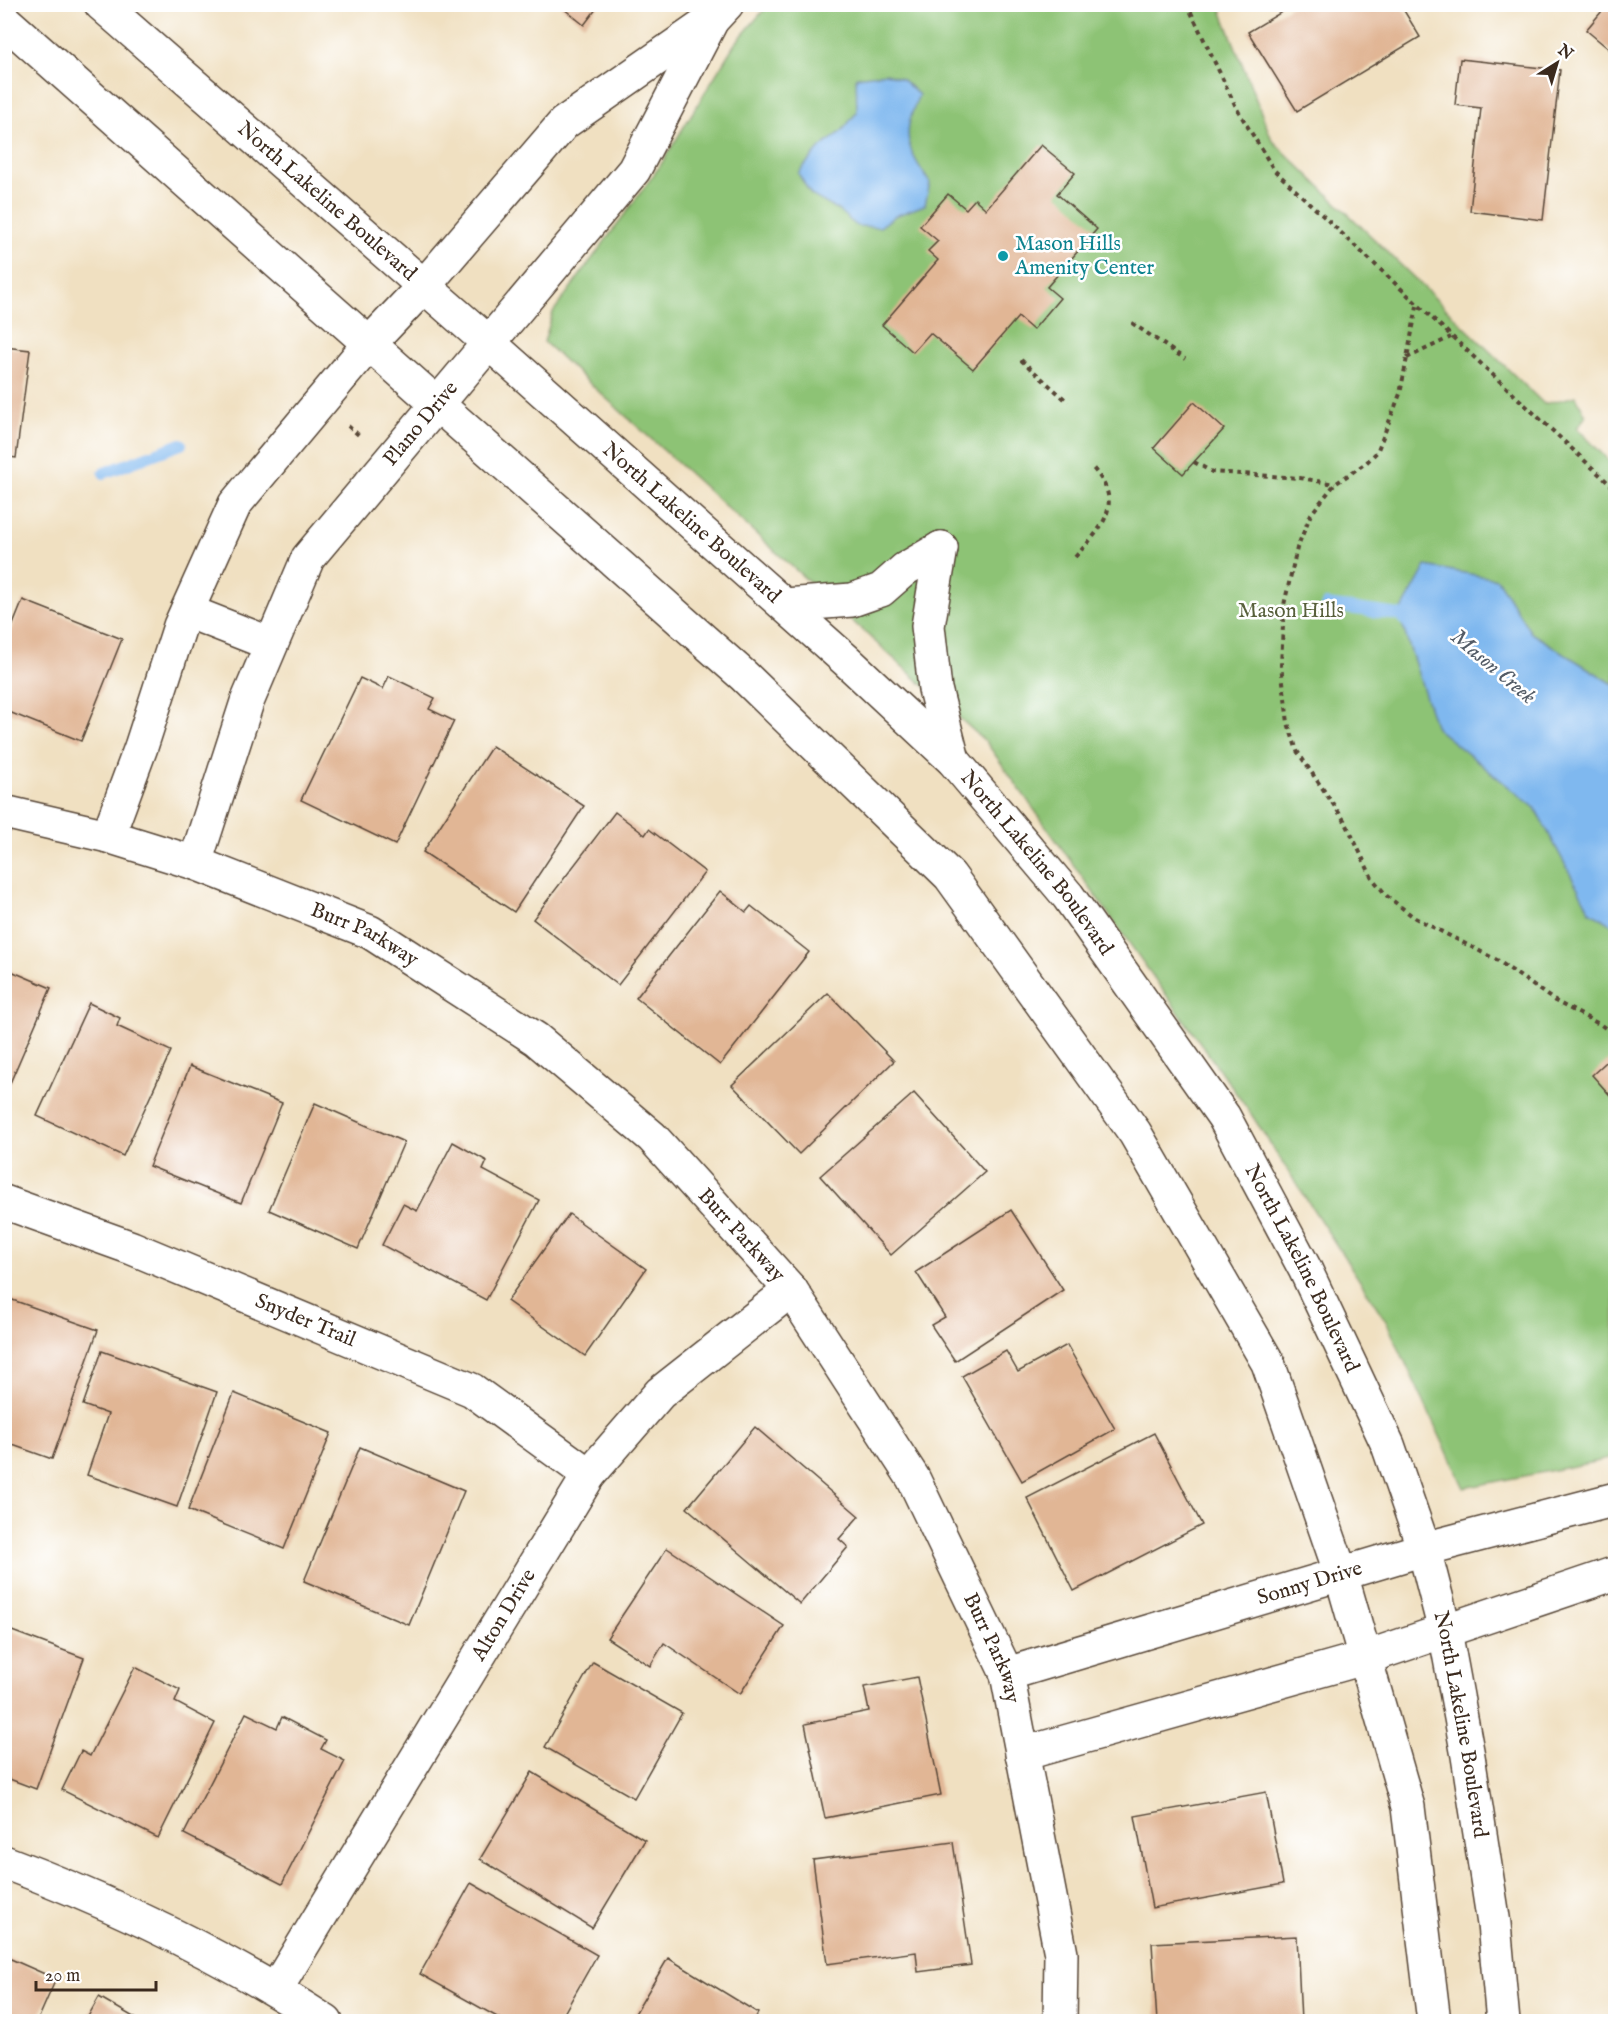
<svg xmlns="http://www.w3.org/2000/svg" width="1620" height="2026" viewBox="0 0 1620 2026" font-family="'IM FELL English',serif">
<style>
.green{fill:#8dc375;stroke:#64764a;stroke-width:1.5}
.water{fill:#7fb8ef;stroke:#5d7186;stroke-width:1.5}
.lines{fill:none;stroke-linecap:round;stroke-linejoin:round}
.stream{stroke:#7fb8ef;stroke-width:12}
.building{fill:#e1b695}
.minor-casing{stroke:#564536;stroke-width:36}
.major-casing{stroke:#564536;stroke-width:36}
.path{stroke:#564536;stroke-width:4;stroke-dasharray:4.5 4.5;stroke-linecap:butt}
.minor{stroke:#fff;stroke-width:33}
.major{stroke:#fff;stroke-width:33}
.culture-dot{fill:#0f9aa8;stroke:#fff;stroke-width:2}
.labels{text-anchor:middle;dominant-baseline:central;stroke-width:5;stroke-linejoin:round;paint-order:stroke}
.street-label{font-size:21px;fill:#3b2a1e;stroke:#fff}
.culture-label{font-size:21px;fill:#0d838f;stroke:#fff;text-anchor:start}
.park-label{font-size:21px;fill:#58603c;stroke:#fff}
.water-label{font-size:22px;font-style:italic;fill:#535c67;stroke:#fff}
</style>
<rect width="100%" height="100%" fill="#fff"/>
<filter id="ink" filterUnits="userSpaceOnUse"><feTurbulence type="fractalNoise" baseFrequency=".0167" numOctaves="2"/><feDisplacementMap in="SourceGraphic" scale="12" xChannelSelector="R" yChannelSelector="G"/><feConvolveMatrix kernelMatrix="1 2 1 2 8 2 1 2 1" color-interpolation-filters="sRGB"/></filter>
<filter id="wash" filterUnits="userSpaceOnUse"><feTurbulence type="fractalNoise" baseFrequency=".008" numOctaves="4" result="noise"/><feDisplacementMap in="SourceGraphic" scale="24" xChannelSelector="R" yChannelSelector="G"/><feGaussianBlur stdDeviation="1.35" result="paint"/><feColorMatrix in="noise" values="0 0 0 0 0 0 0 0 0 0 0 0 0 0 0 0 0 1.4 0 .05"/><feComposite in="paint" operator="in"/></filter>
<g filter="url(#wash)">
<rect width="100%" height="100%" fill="#f0e0c1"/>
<!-- green -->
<path class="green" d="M768,5H1219L1272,140L1544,404L1576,396L1586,416L1577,428L1615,467V1458L1464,1488L1386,1321L1251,1114L986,742L544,342L553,312L660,166L734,45Z"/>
<!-- water -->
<g class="water">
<path d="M886,73L902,79L919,95C901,136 906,147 930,183L925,205L895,216L880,227L857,226L838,210L811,195L798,173L820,148L842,131L857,112L856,77Z"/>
<path d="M1426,566L1497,579L1531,633L1615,685V927L1590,911L1535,808L1436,728L1399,615Z"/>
</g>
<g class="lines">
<!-- stream -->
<g class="stream">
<path d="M104,473L181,444"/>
<path d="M1327,605L1399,615L1412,626"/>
</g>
</g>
<g id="blocks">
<!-- building -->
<g class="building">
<path d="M558,4H600L584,25Z"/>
<path d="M1295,4H1400L1420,37L1297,111L1248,32Z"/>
<path d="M1608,4H1616V55L1586,30Z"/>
<path d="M1460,59L1560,70L1543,220L1470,211L1481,108L1455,105Z"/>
<path d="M1041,145L1075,173L1057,194L1097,229L1047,287L1060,298L1033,330L1018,317L973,369L930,333L913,352L882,325L938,260L928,251L938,241L920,226L948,194L966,209L975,199L986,209Z"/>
<path d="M4,347L30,350L16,458L4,456Z"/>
<path d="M1194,402L1224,429L1183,474L1154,448Z"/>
<path d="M23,600L122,639L81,741L4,710V647Z"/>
<path d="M389,676L435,698L429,709L454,721L395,845L301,800L360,678L383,689Z"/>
<path d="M492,746L584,806L514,912L423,852Z"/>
<path d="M615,812L645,835L649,829L705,872L618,985L533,919Z"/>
<path d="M720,891L746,912L751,906L809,952L720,1065L636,998Z"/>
<path d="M4,968L51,988L4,1097Z"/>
<path d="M828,993L894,1061L799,1154L732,1085Z"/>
<path d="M89,1003L120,1018L117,1026L171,1051L123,1156L37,1116Z"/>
<path d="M1616,1053V1102L1592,1075Z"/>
<path d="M190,1066L282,1103L241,1203L149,1166Z"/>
<path d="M914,1093L985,1172L891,1255L820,1176Z"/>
<path d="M315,1103L404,1142L358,1249L269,1210Z"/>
<path d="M453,1142L487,1161L483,1170L539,1200L486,1300L382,1245L403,1204L417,1211Z"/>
<path d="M1011,1210L1063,1290L955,1361L931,1325L945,1317L916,1272Z"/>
<path d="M569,1214L646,1269L585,1356L507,1301Z"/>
<path d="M4,1297L98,1330L52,1459L4,1442Z"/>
<path d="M1067,1345L1115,1429L1022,1481L962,1376L1006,1351L1018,1372Z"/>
<path d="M102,1351L217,1392L177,1507L87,1475L108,1414L83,1405Z"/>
<path d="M234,1393L331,1433L284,1549L188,1510Z"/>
<path d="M755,1427L859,1516L839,1539L848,1547L800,1604L687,1508Z"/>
<path d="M1154,1433L1202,1525L1074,1591L1027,1498Z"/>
<path d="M360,1447L464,1491L409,1625L304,1581Z"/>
<path d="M667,1548L784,1626L740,1694L664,1643L650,1666L607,1638Z"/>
<path d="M4,1628L84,1658L36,1789L4,1777Z"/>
<path d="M593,1662L682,1713L634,1798L545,1747Z"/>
<path d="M135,1667L180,1690L175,1702L215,1723L158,1838L62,1790L81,1751L90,1756Z"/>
<path d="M917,1677L941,1795L825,1818L805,1724L869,1711L864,1687Z"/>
<path d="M246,1713L277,1728L282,1717L326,1740L321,1749L345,1761L282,1884L184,1834Z"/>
<path d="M532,1772L645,1840L592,1928L480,1859Z"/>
<path d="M1266,1792L1283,1884L1152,1908L1135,1816Z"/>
<path d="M953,1842L971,1965L918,1972L916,1952L827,1964L813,1860Z"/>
<path d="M471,1883L597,1955L559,2022H506L420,1974Z"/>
<path d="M1297,1936L1301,2022H1157L1152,1943Z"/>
<path d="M4,1956L56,1979L37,2022H4Z"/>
<path d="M668,1958L758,2013L753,2022H630Z"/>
<path d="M99,1997L142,2022H85Z"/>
</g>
</g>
</g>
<g filter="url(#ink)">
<use href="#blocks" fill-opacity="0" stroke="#564536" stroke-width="1.5"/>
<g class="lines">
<defs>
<g id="minor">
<path d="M941,548L928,626L935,689L953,760"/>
<path d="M785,605L852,600L872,593L881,590L905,569L941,548"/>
<path d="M187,611L271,644"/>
<path id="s1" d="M4,812L108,836L195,863L370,932L536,1039L652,1137L791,1290L913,1478L1007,1674L1061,1954L1060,2022"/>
<path d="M108,836L141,747L180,626L235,504L368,345L423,287L564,123L712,20L727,4"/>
<path id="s2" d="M195,863L247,702L308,558L634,170L710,24"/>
<path id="s3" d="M4,1202L132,1248L472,1390L589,1475"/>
<path id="s4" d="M1007,1674L1424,1549L1616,1499"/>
<path d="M1022,1754L1364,1658L1616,1573"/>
<path d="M4,1862C116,1904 226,1957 326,2022"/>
<path id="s5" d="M276,1989L589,1475L660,1393L791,1290"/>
</g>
<g id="major">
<path id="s6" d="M101,4L489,343L847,661L953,760L1068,896L1224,1117L1305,1269L1388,1445L1424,1549L1445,1631L1468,1756L1494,1924L1503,2022"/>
<path d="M4,20L744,676L950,876L1135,1133L1268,1363L1341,1574L1408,1807L1434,2022"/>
</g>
</defs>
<!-- minor casing -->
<use href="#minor" class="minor-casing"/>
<!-- major casing -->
<use href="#major" class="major-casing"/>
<!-- path -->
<g class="path">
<path d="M1187,4L1237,109L1274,170L1616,490"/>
<path d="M1417,306L1400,394L1377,452L1366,463L1335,484L1311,514L1297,548L1284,605L1281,665L1288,723L1297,751L1346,823L1372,878L1387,896L1415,918L1497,960L1555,1001L1601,1025L1616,1036"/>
<path d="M1132,323L1185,359"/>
<path d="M1407,358L1451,337"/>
<path d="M1021,360L1068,402"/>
<path d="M348,426L361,437"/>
<path d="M1194,462L1212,472L1300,478L1335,484"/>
<path d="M1075,557C1102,527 1126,505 1092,467"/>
</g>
<!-- minor -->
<use href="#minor" class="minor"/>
<!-- major -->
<use href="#major" class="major"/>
</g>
</g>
<!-- markers -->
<circle class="culture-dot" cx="1003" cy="256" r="6"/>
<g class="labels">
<!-- street labels -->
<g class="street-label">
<text stroke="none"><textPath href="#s6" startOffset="300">North Lakeline Boulevard</textPath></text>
<text stroke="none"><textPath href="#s2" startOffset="501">Plano Drive</textPath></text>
<text stroke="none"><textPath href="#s6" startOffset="786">North Lakeline Boulevard</textPath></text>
<text stroke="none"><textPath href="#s6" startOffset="1272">North Lakeline Boulevard</textPath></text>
<text stroke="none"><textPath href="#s1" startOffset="382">Burr Parkway</textPath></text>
<text stroke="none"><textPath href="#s1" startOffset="868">Burr Parkway</textPath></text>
<text stroke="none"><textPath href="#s6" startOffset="1758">North Lakeline Boulevard</textPath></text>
<text stroke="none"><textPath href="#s3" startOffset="324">Snyder Trail</textPath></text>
<text stroke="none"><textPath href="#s4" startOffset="316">Sonny Drive</textPath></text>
<text stroke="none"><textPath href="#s5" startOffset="438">Alton Drive</textPath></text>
<text stroke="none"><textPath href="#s1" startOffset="1354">Burr Parkway</textPath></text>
<text stroke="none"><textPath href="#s6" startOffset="2244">North Lakeline Boulevard</textPath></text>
</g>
<!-- culture labels -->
<g class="culture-label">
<text x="1015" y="244">Mason Hills<tspan x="1015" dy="24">Amenity Center</tspan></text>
</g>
<!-- park labels -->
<g class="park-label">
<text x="1291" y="611">Mason Hills</text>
</g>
<!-- water labels -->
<g class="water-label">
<text transform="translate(1493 667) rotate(40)">Mason Creek</text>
</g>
</g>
<!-- margin -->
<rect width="1620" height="2026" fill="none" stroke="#fff" stroke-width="24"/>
<!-- north arrow -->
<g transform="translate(1557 63) rotate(37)" stroke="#ffffff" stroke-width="4.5" paint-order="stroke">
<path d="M0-4.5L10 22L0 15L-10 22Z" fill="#3b2a1e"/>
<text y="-9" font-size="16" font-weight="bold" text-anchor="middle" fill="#3b2a1e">N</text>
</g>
<!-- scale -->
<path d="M36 1981v9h120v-9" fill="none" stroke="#3b2a1e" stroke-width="3"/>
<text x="45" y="1981" font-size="18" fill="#3b2a1e" stroke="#ffffff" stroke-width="4.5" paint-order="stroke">20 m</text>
</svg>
